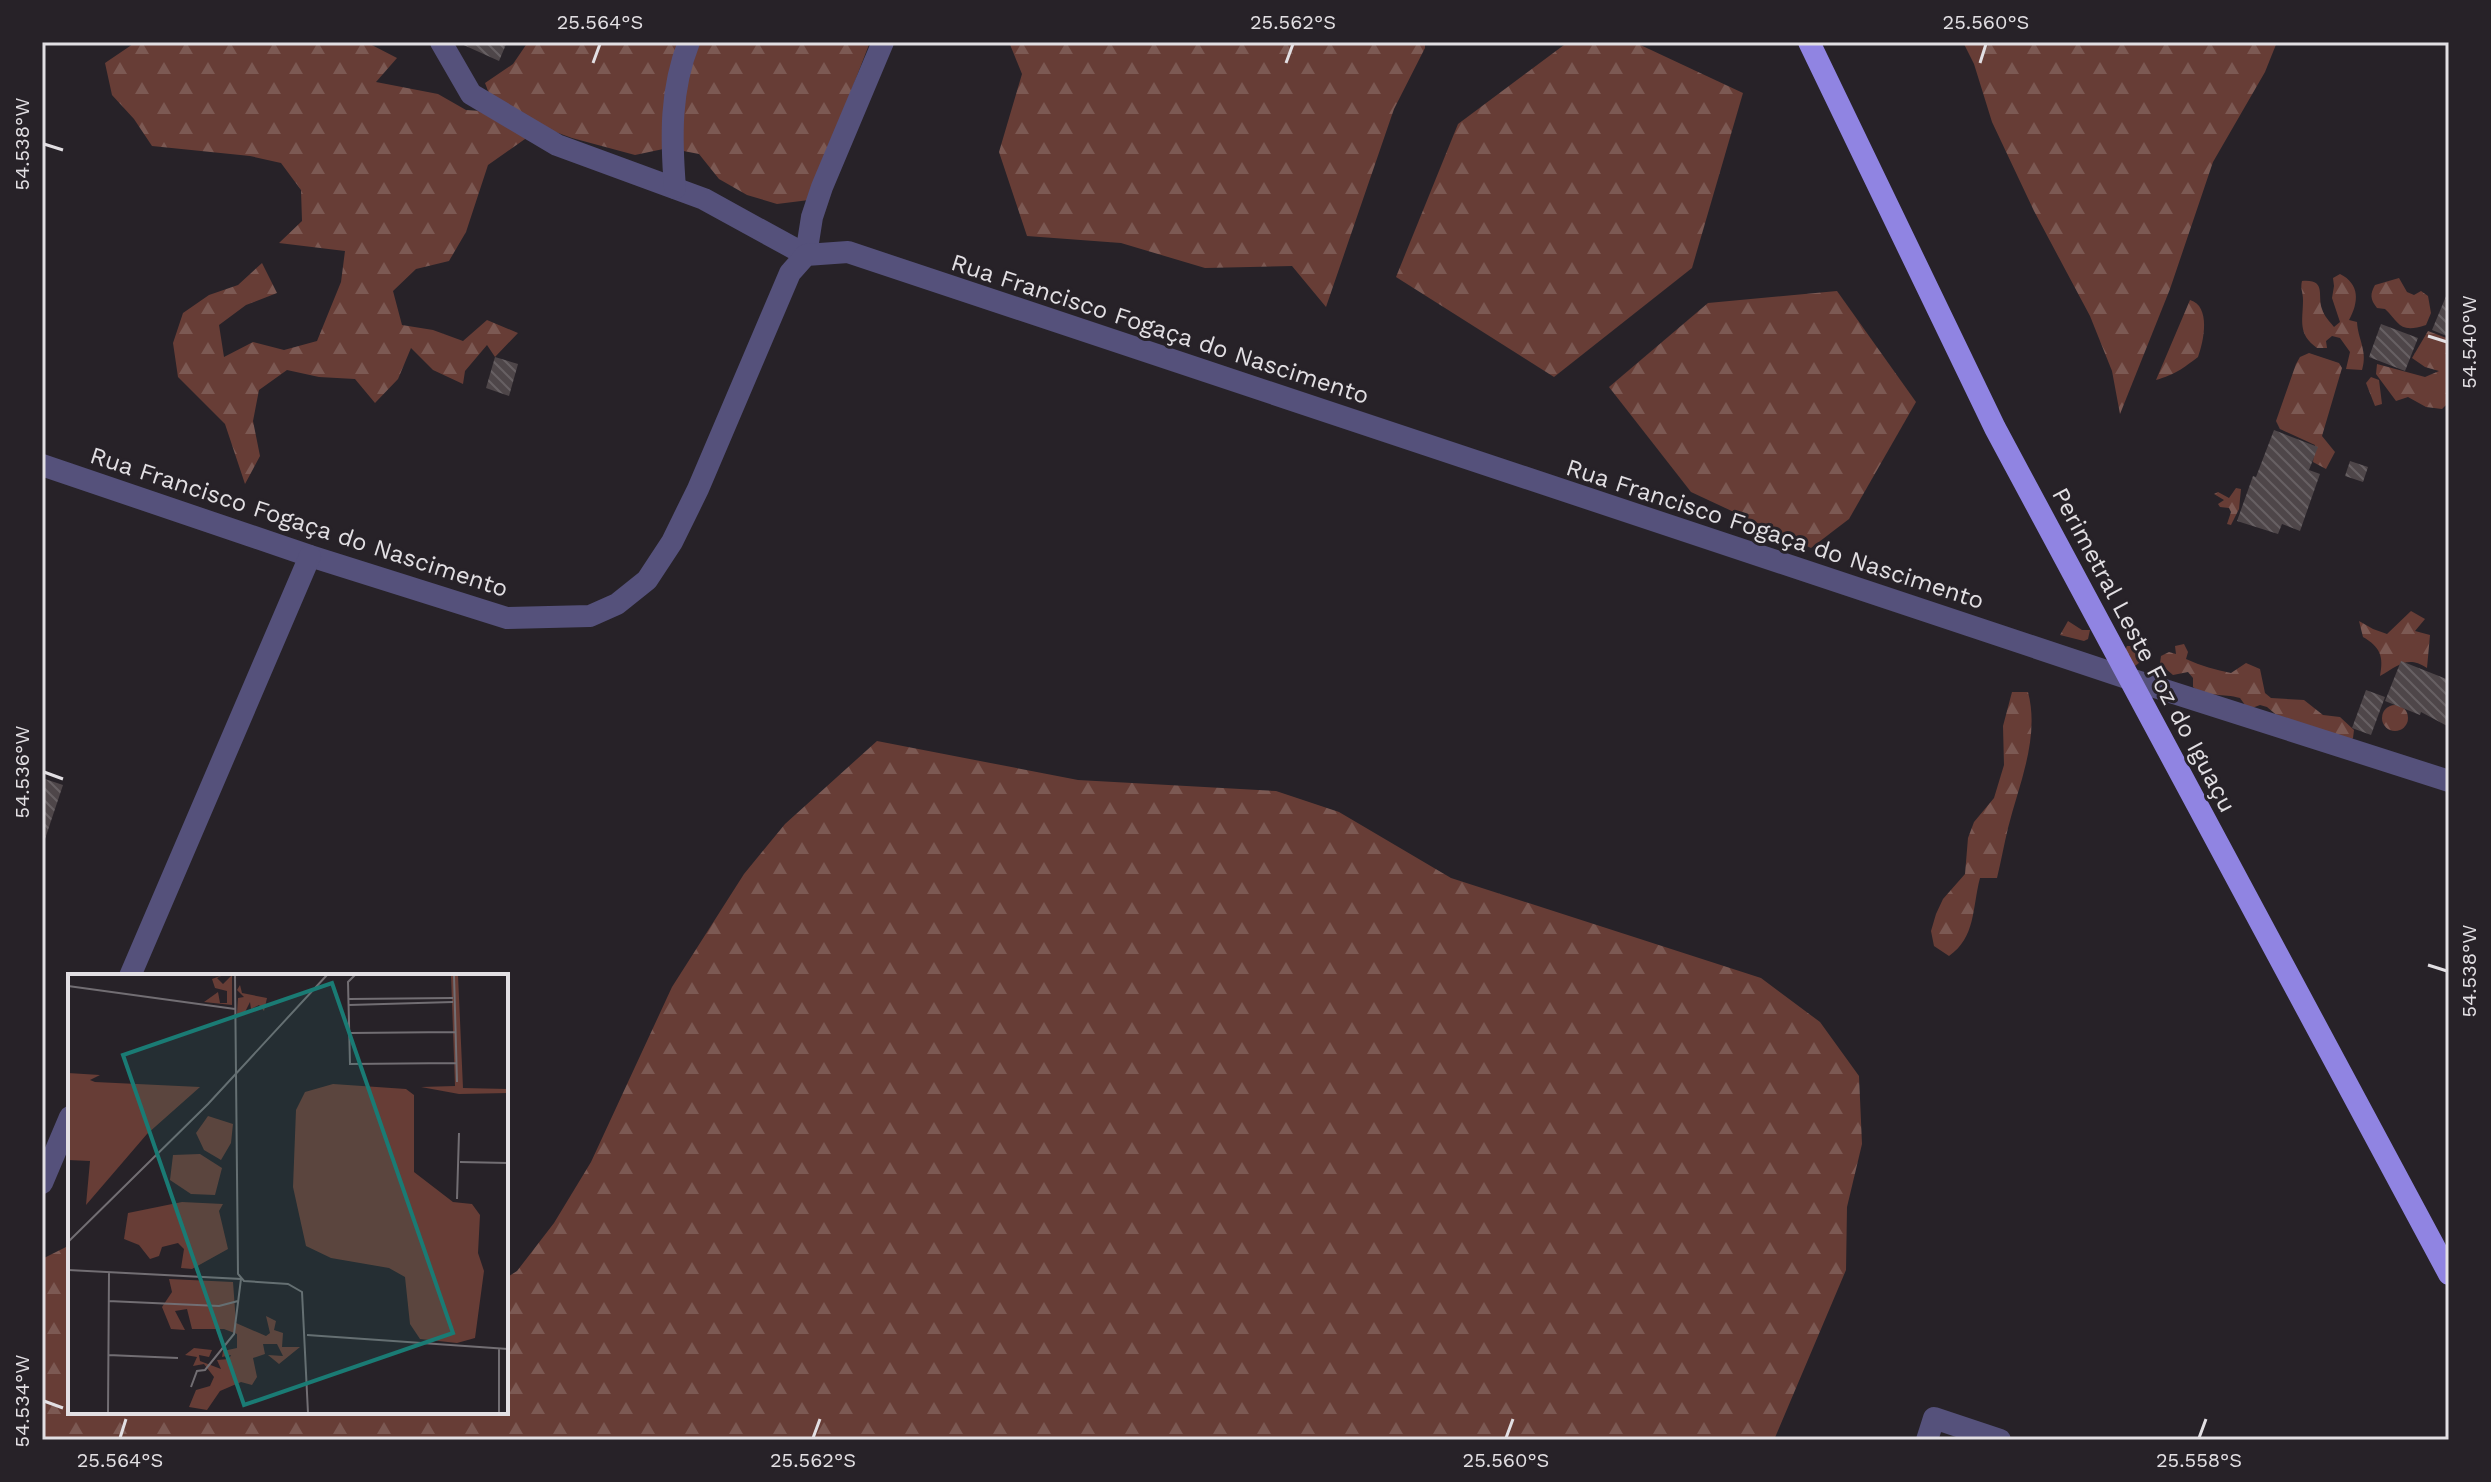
<svg xmlns="http://www.w3.org/2000/svg" width="2491" height="1482" viewBox="0 0 2491 1482" font-family="'Work Sans',sans-serif">
<style>
.forest{fill:url(#forest-firs)}
.building{fill:url(#building-back-hatch)}
.lines{fill:none;stroke-linecap:round;stroke-linejoin:round}
.minor{stroke:#55517b;stroke-width:22}
.trunk{stroke:#9084e2;stroke-width:22}
.ticks{fill:none;stroke:#e2dfe3;stroke-width:3}
.labels{text-anchor:middle;dominant-baseline:central;stroke-width:6;stroke-linejoin:round;paint-order:stroke}
.street-label{font-size:24px;fill:#e2dfe3;stroke:#272228}
.inset-road{fill:none;stroke:#726e73;stroke-width:2}
.view{fill:#1a7b74;fill-opacity:0.15;stroke:#1a7b74;stroke-width:4}
.inset-edge{fill:none;stroke:#e2dfe3;stroke-width:4}
.neatline{fill:none;stroke:#e2dfe3;stroke-width:3}
.ticks-label{font-size:20px;text-anchor:middle;fill:#e2dfe3}
</style>
<defs>
<pattern id="forest-firs" width="22" height="20" patternUnits="userSpaceOnUse" patternTransform="scale(2)"><rect width="22" height="20" fill="#673d36"/><path d="M5 1l3.5 6h-7zM16 11l3.5 6h-7z" fill="#7c5953"/></pattern>
<pattern id="building-back-hatch" width="6" height="6" patternUnits="userSpaceOnUse" patternTransform="scale(2)"><rect width="6" height="6" fill="#4e4649"/><path d="M-1 5l2 2M0 0l6 6M5-1l2 2" fill="none" stroke="#676063"/></pattern>
</defs>
<rect width="100%" height="100%" fill="#272228"/>
<!-- forest -->
<g class="forest">
<path d="M136,42H366L397,58L376,82L438,94L466,110L496,112L485,83L513,64L528,42H870L809,200L777,204L747,195L719,179L699,154L668,148L635,155L572,138L542,127L488,165L466,232L449,261L416,269L393,291L402,325L433,330L463,341L487,320L518,333L495,357L487,345L465,371L463,384L433,370L411,348L398,379L375,403L355,379L319,377L287,370L259,390L253,421L260,456L245,484L225,424L178,377L173,343L183,313L209,295L238,285L262,263L277,293L246,305L219,325L224,357L253,342L284,350L317,341L341,282L345,251L279,243L302,221L301,190L281,163L250,156L152,146L134,119L112,95L105,63Z"/>
<path d="M1009,42H1425V48L1394,109L1326,307L1292,266L1205,268L1121,243L1027,236L999,152L1022,74Z"/>
<path d="M1568,42H1634L1743,93L1692,268L1554,377L1396,277L1458,124Z"/>
<path d="M1963,42H2277L2265,72L2213,162L2170,289L2120,414L2112,371L2090,316L2034,211L1992,122L1974,64Z"/>
<path d="M2340,274C2360,284 2359,302 2349,320L2357,322C2358,340 2368,351 2362,370L2346,369L2350,352L2340,338L2332,336L2326,341L2327,348H2317C2297,334 2303,320 2303,300C2303,292 2300,289 2302,281C2327,279 2317,295 2322,309C2324,316 2330,322 2334,327L2340,322L2332,298L2334,286L2333,278Z"/>
<path d="M2399,278L2407,292L2414,295L2421,291L2428,296L2431,313L2426,325C2399,334 2400,323 2385,309L2377,308C2370,299 2370,294 2375,285Z"/>
<path d="M1837,291L1916,402L1849,519L1811,548L1691,492L1609,387L1708,303Z"/>
<path d="M2190,300C2211,306 2204,341 2198,357C2182,369 2176,374 2156,380Z"/>
<path d="M2428,331L2449,339V402L2442,409L2426,407L2408,397L2396,401L2376,374L2377,364L2425,377L2439,371L2425,367L2412,358Z"/>
<path d="M2309,353L2339,363L2342,368L2322,436L2335,452L2326,469L2313,462L2315,445L2280,429L2276,421L2296,364L2300,357Z"/>
<path d="M2371,377L2379,380L2382,404L2375,406L2366,383Z"/>
<path d="M2236,488L2241,489L2239,509L2231,525L2227,524L2231,512L2229,508L2220,507L2218,504L2224,500L2214,494L2218,492L2229,498Z"/>
<path d="M2411,611L2425,619L2415,631L2430,635L2427,668C2407,655 2398,666 2380,676C2384,656 2380,647 2363,637L2359,621L2373,629L2387,634Z"/>
<path d="M2068,621L2082,630H2090L2088,639L2084,641L2060,635Z"/>
<path d="M2184,644L2188,652L2186,659C2201,666 2216,670 2231,673L2246,663L2260,669L2265,693L2271,698L2304,700L2323,715L2340,717L2354,730L2353,738L2348,744L2280,718L2267,707L2260,705L2252,708L2245,705L2240,698C2223,693 2208,698 2193,687V678L2188,672L2173,675L2160,664L2161,656L2169,652L2176,654L2175,646Z"/>
<path d="M2127,646H2135L2148,656L2135,666L2124,653Z"/>
<path d="M2012,692H2028C2040,738 2019,784 2008,828C2004,845 2001,861 1997,878H1980C1972,908 1976,937 1949,956L1934,946L1931,931L1936,914L1943,899L1965,874L1968,838L1974,822L1994,798L2004,765L2003,726Z"/>
<circle cx="2395" cy="718" r="13"/>
<path d="M877,741L1078,780L1276,791L1339,812L1451,878L1761,978L1820,1022L1859,1076L1862,1144L1847,1207L1846,1270L1774,1440H42V1259L70,1245V1412H506V1278L517,1271L554,1223L591,1162L672,987L744,874L785,824Z"/>
</g>
<!-- building -->
<g class="building">
<path d="M457,42H507L499,61Z"/>
<path d="M2449,289V337L2432,330Z"/>
<path d="M2381,324L2418,338L2405,371L2369,357Z"/>
<path d="M495,357L518,364L509,396L486,388Z"/>
<path d="M2274,430L2318,447L2309,470L2320,474L2300,531L2282,524L2278,534L2237,521L2253,476L2256,477Z"/>
<path d="M2350,461L2368,467L2363,482L2345,476Z"/>
<path d="M2401,661L2449,680V727L2421,712L2420,715L2385,701Z"/>
<path d="M2366,690L2385,697L2371,735L2352,728Z"/>
<path d="M42,778L63,785L45,839L42,838Z"/>
</g>
<g class="lines">
<!-- minor -->
<g class="minor">
<path d="M441,42L471,94L557,145L704,199L806,255L812,217L822,187L883,42"/>
<path d="M675,188C671,137 670,90 689,42"/>
<path d="M42,465L310,556L507,618L590,616L617,604L647,580L672,542L698,489L790,273L806,255L848,252L2130,679L2449,781"/>
<path d="M130,976L310,556"/>
<path d="M42,1183L70,1117"/>
<path d="M1927,1440L1934,1418L2000,1440"/>
</g>
<!-- trunk -->
<path class="trunk" d="M1809,42L1995,428L2449,1274"/>
</g>
<!-- ticks -->
<path class="ticks" d="M593,63L600,44M1286,63L1293,44M1980,63L1986,44M44,144L63,150M2428,336L2447,342M44,772L63,779M2428,965L2447,971M44,1401L63,1408M120,1438L126,1419M813,1438L820,1419M1506,1438L1513,1419M2199,1438L2206,1419"/>
<g class="labels">
<!-- street labels -->
<g class="street-label">
<text transform="translate(1160 329) rotate(18)">Rua Francisco Fogaça do Nascimento</text>
<text transform="translate(299 522) rotate(18)">Rua Francisco Fogaça do Nascimento</text>
<text transform="translate(1775 534) rotate(18)">Rua Francisco Fogaça do Nascimento</text>
<text transform="translate(2144 650) rotate(62)">Perimetral Leste Foz do Iguaçu</text>
</g>
</g>
<!-- overview -->
<g transform="translate(68 974)">
<rect width="440" height="440" fill="#272228"/>
<path d="M155,1L149,4L155,10L164,1V31L136,28L150,18L152,29H159V17L147,14L144,5ZM383,1H390L395,114L440,115V119L391,120L353,113L387,112ZM172,11L174,19L199,24L196,37L191,31L183,35L182,28L176,40H169L170,24L176,23L169,16ZM0,99L32,101L22,106L27,108L132,113L79,160L18,231L22,187L0,186ZM265,110L338,115L346,121V198L385,228L404,230L412,241L410,279L416,297L407,364L389,369L352,365L342,350L337,303L321,294L263,284L238,272L225,213L228,136L237,118ZM140,142L165,150L163,169L153,186L136,176L128,159ZM132,180L154,194L147,221L123,220L102,206L105,181ZM114,228L155,230L151,237L160,275L124,295L113,294L116,275L110,269L94,273L91,282L82,285L71,271L56,265L60,239ZM101,305L165,308L168,349L198,362L202,359L198,342L208,347L206,356L215,359L214,373H232L211,390L200,381L215,382L209,370H195L197,380L185,384L189,403L184,411L173,408L152,417L139,436L121,433L128,416L142,412L146,403L136,390L125,392L129,383L117,381L126,374L144,376L141,383L131,381L132,387L153,395L149,386L161,385L163,381L154,383L155,377L169,374V360L156,355H124L119,335L107,337L117,356L103,355L94,333L104,318Z" fill="#673d36"/>
<path class="inset-road" d="M167,1L170,300L176,307L220,310L234,318L240,439M287,1L280,8L282,90L388,89M386,1L389,108M0,12L167,35M281,25L385,24M281,31L385,28M282,59L387,58M392,188L440,189M389,225L391,159M0,268L140,130L259,1M0,296L173,305L166,360L137,396L129,397L123,413M40,327L151,332L170,327M239,361L440,375M40,381L110,384M40,439L41,299M431,439V374"/>
<path class="view" d="M264,9L385,359L176,431L55,81Z"/>
<rect width="440" height="440" class="inset-edge"/>
</g>
<!-- border -->
<rect width="2491" height="1482" fill="none" stroke="#272228" stroke-width="88"/>
<rect x="44" y="44" width="2403" height="1394" class="neatline"/>
<g class="ticks-label">
<text x="600" y="29">25.564°S</text>
<text x="1293" y="29">25.562°S</text>
<text x="1986" y="29">25.560°S</text>
<text transform="translate(22 144) rotate(-90)" y="7">54.538°W</text>
<text transform="translate(2469 342) rotate(-90)" y="7">54.540°W</text>
<text transform="translate(22 772) rotate(-90)" y="7">54.536°W</text>
<text transform="translate(2469 971) rotate(-90)" y="7">54.538°W</text>
<text transform="translate(22 1401) rotate(-90)" y="7">54.534°W</text>
<text x="120" y="1467">25.564°S</text>
<text x="813" y="1467">25.562°S</text>
<text x="1506" y="1467">25.560°S</text>
<text x="2199" y="1467">25.558°S</text>
</g>
</svg>
